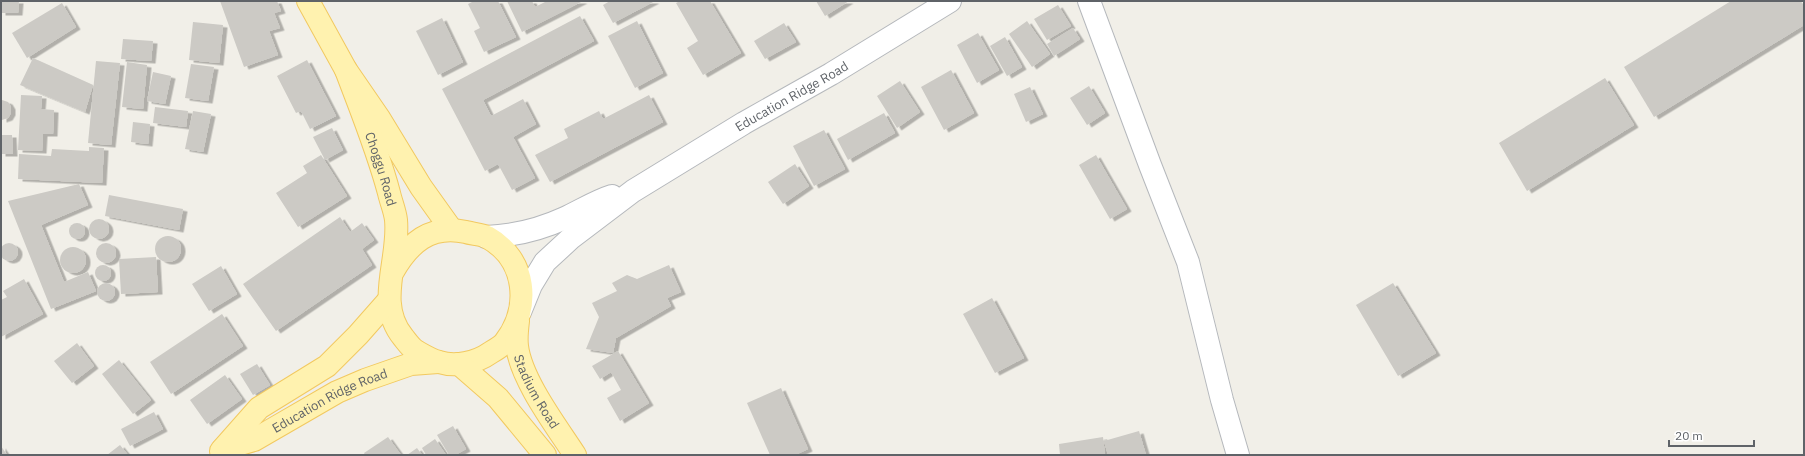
<svg xmlns="http://www.w3.org/2000/svg" width="1805" height="456" viewBox="0 0 1805 456" font-family="'IBM Plex Sans',sans-serif">
<style>
.building{fill:#cccac5;filter:url(#shadow)}
.lines{fill:none;stroke-linecap:round;stroke-linejoin:round}
.minor-casing{stroke:#b5b8bc;stroke-width:24}
.major-casing{stroke:#f2c960;stroke-width:24}
.minor{stroke:#fff;stroke-width:22}
.major{stroke:#fff2af;stroke-width:22}
.labels{text-anchor:middle;dominant-baseline:central;stroke-width:4;stroke-linejoin:round;paint-order:stroke}
.street-label{font-size:13px;fill:#5f6368;stroke:#fff}
</style>
<defs>
<filter id="shadow"><feDropShadow dx="4.5" dy="2.5" stdDeviation="0" flood-color="#0004"/></filter>
</defs>
<rect width="100%" height="100%" fill="#f1efe8"/>
<!-- building -->
<g class="building">
<path d="M1,1H19L18,13H1Z"/>
<path d="M220,1H277L281,11L274,13L280,28L269,31L278,55L244,67Z"/>
<path d="M474,1H498L516,37L484,52L474,31L480,28L468,4Z"/>
<path d="M507,1H532L535,7L547,1H583L522,32Z"/>
<path d="M610,1H655L613,23L603,5Z"/>
<path d="M680,1H710L741,53L703,75L687,48L698,41L676,3Z"/>
<path d="M816,1H849L825,16Z"/>
<path d="M1731,1H1801L1804,7V25L1654,117L1624,67Z"/>
<path d="M62,3L76,27L27,58L12,33Z"/>
<path d="M1058,5L1071,26L1047,40L1034,19Z"/>
<path d="M580,16L594,41L483,100L491,116L523,99L536,124L513,137L535,178L512,190L498,164L485,171L442,89Z"/>
<path d="M442,18L463,62L438,75L416,31Z"/>
<path d="M637,21L663,73L635,88L608,36Z"/>
<path d="M1027,21L1050,54L1032,67L1009,34Z"/>
<path d="M193,22L223,25L219,63L189,60Z"/>
<path d="M784,23L796,42L765,59L754,41Z"/>
<path d="M1073,28L1080,39L1054,56L1047,44Z"/>
<path d="M978,33L999,70L977,83L957,45Z"/>
<path d="M1005,37L1022,67L1007,76L990,46Z"/>
<path d="M123,39L153,41L151,61L121,59Z"/>
<path d="M33,58L93,85L85,112L20,85Z"/>
<path d="M307,60L336,116L310,129L301,111L296,113L277,76Z"/>
<path d="M96,61L120,63L111,145L88,143Z"/>
<path d="M127,62L147,65L143,109L122,107Z"/>
<path d="M191,64L214,67L208,101L185,98Z"/>
<path d="M951,70L974,113L944,130L921,87Z"/>
<path d="M153,72L171,76L165,104L147,101Z"/>
<path d="M1605,78L1634,125L1527,191L1499,143Z"/>
<path d="M900,81L920,112L897,128L877,96Z"/>
<path d="M1089,86L1105,113L1087,125L1070,98Z"/>
<path d="M1030,87L1043,114L1026,122L1014,94Z"/>
<path d="M21,95L42,96L41,109L54,110L53,134H43L42,151L18,150Z"/>
<path d="M649,95L663,122L550,182L535,155L568,138L564,129L599,111L603,119Z"/>
<path d="M2,100L8,102L11,107V113L8,118L2,120Z"/>
<path d="M155,107L188,111L186,127L153,123Z"/>
<path d="M193,111L211,114L203,152L185,149Z"/>
<path d="M884,113L895,133L848,160L837,139Z"/>
<path d="M133,122L150,124L148,144L131,142Z"/>
<path d="M332,128L343,150L325,160L313,137Z"/>
<path d="M824,130L845,169L814,186L793,146Z"/>
<path d="M1,135H12L13,154H1Z"/>
<path d="M89,147L104,148L102,183L18,179L19,154L51,156L52,149L89,151Z"/>
<path d="M321,155L347,196L298,227L276,193L307,173L303,166Z"/>
<path d="M1096,155L1127,209L1110,219L1079,165Z"/>
<path d="M795,164L809,186L783,204L768,182Z"/>
<path d="M79,184L88,205L41,225L64,282L88,272L96,291L51,309L8,201Z"/>
<path d="M109,195L183,209L179,230L105,216Z"/>
<path d="M340,217L350,232L362,223L374,240L362,249L372,265L276,331L243,284Z"/>
<circle cx="99" cy="229" r="10"/>
<circle cx="77" cy="231" r="8"/>
<circle cx="168" cy="249" r="13"/>
<circle cx="106" cy="253" r="10"/>
<circle cx="9" cy="252" r="9"/>
<circle cx="73" cy="260" r="13"/>
<path d="M156,257L158,292L121,294L119,259Z"/>
<path d="M669,265L681,292L667,298L671,306L616,338L613,353L586,349L599,317L592,303L617,291L612,283L627,275L637,279Z"/>
<circle cx="103" cy="273" r="8"/>
<path d="M221,266L237,294L209,311L192,284Z"/>
<path d="M24,279L43,314L1,337V300L7,297L3,291Z"/>
<path d="M1393,283L1436,353L1398,376L1356,305Z"/>
<circle cx="106" cy="292" r="9"/>
<path d="M992,298L1024,358L995,373L963,314Z"/>
<path d="M222,314L243,346L171,394L150,362Z"/>
<path d="M77,343L94,366L72,383L54,361Z"/>
<path d="M618,351L649,403L620,421L607,398L621,390L611,372L600,379L592,366Z"/>
<path d="M119,360L151,400L133,414L102,374Z"/>
<path d="M257,364L270,385L253,395L240,374Z"/>
<path d="M225,375L242,399L207,424L190,400Z"/>
<path d="M781,388L808,449L795,455H770L747,403Z"/>
<path d="M154,412L163,429L130,446L121,429Z"/>
<path d="M453,426L466,449L455,455H449L437,435Z"/>
<path d="M1139,431L1146,455H1108L1104,441Z"/>
<path d="M388,437L401,455H365L364,453Z"/>
<path d="M1103,437L1105,455H1060L1059,444Z"/>
<path d="M435,439L446,455H426L422,448Z"/>
<path d="M120,445L128,455H107Z"/>
<path d="M1,446L7,455H1Z"/>
<path d="M417,448L422,455H407Z"/>
</g>
<g class="lines">
<defs>
<g id="minor">
<path d="M1089,1L1150,165L1188,262L1222,400L1238,455"/>
<path d="M486,237C513,236 541,229 565,218C580,211 596,201 612,196"/>
<path id="s1" d="M520,312L531,285L545,262L571,238L633,191L744,123L831,74L950,1"/>
</g>
<g id="major">
<path d="M308,1L346,70L379,118L421,187L451,229"/>
<path id="s2" d="M346,70C361,110 378,151 389,193C391,202 395,211 396,220C400,260 375,303 403,337C407,342 411,348 416,351C423,355 431,360 439,362C455,367 476,363 490,353C495,350 502,346 505,342C531,308 527,259 487,237C481,234 472,234 466,232C430,224 409,243 392,273"/>
<path id="s3" d="M518,321C517,329 516,338 517,346C521,380 557,427 575,455"/>
<path d="M459,364L498,398L545,455"/>
<path id="s4" d="M223,449L254,440L337,392L365,380L411,364L438,362"/>
<path d="M221,451L259,408L327,366L358,335L388,301"/>
</g>
</defs>
<!-- minor casing -->
<use href="#minor" class="minor-casing"/>
<!-- major casing -->
<use href="#major" class="major-casing"/>
<!-- minor -->
<use href="#minor" class="minor"/>
<!-- major -->
<use href="#major" class="major"/>
</g>
<g class="labels">
<!-- street labels -->
<g class="street-label">
<text stroke="none"><textPath href="#s1" startOffset="354">Education Ridge Road</textPath></text>
<text stroke="none"><textPath href="#s2" startOffset="105">Choggu Road</textPath></text>
<text stroke="none"><textPath href="#s3" startOffset="75">Stadium Road</textPath></text>
<text stroke="none"><textPath href="#s4" startOffset="118">Education Ridge Road</textPath></text>
</g>
</g>
<!-- border -->
<rect width="1805" height="456" fill="none" stroke="#5f6368" stroke-width="4"/>
<!-- scale -->
<path d="M1669 440v6h85v-6" fill="none" stroke="#5f6368" stroke-width="2"/>
<text x="1675" y="440" font-size="12" fill="#5f6368" stroke="#ffffff" stroke-width="3" paint-order="stroke">20 m</text>
</svg>
